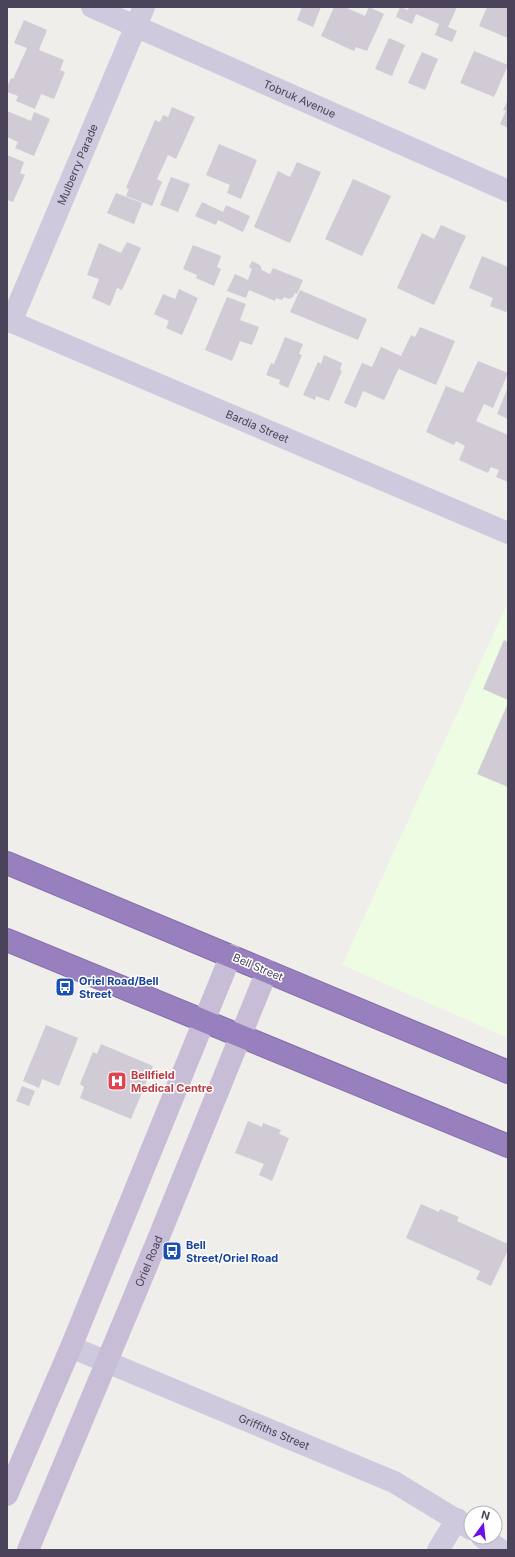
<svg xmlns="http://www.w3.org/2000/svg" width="515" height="1557" viewBox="0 0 515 1557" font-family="Inter,sans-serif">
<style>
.commercial{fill:#edfce2}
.building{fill:#d0cbd4}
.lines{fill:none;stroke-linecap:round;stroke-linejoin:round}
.highway-casing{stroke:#846baa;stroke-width:24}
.street{stroke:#cfc9dd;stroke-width:22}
.secondary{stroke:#c7bdd6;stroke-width:22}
.highway{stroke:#9880be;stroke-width:22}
.labels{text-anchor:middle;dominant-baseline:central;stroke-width:3;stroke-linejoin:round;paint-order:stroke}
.street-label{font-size:11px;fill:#4b435a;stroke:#fff}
.transit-label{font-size:11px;font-weight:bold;fill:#164399;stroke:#fff;text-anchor:start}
.health-label{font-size:11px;font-weight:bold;fill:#be3a42;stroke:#fff;text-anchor:start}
</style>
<rect width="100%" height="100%" fill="#efeeeb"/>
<!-- commercial -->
<path class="commercial" d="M508,602V1038L342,965Z"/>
<!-- building -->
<g class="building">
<path d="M302,7H321L313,27L297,20Z"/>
<path d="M334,7H345L365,16L369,7L384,14L367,51L356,47L354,51L321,36Z"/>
<path d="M400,7L408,10L409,7H457L448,27L457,31L452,42L435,35L439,24L416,14L412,24L396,17Z"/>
<path d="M487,7H508V38L479,26Z"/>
<path d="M24,20L47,30L39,50L64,60L60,70L65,72L54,99L41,94L35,109L16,101L18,96L7,92V87L11,78L13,79L27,48L14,43Z"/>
<path d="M389,38L405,45L392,76L375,69Z"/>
<path d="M474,51L508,65L494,97L460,83Z"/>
<path d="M422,52L438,59L425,90L408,83Z"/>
<path d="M508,100V128L500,124L506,111L503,110Z"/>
<path d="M172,107L195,117L176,159L168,155L157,179L162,182L152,206L126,196L129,189L126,188L155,120L160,122L163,115L168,117Z"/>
<path d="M7,111L31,121L34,112L50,119L34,156L15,148L18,142L7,137Z"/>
<path d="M219,144L257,160L241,199L227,193L230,185L206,175Z"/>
<path d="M7,155L24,162L20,173L25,175L13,202L7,200Z"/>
<path d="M297,162L321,172L290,243L254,227L278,171L290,177Z"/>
<path d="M171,177L190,184L178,212L160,205Z"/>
<path d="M353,179L391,196L362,256L325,239Z"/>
<path d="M116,193L142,203L134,224L107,213Z"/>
<path d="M202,202L223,212L226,205L250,216L243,232L218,220L216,225L195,216Z"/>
<path d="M441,225L466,236L434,305L397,288L422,233L434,239Z"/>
<path d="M127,242L141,248L122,290L117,288L110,306L92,298L99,279L87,275L99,243L121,253Z"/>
<path d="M193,245L221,256L217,267L221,269L214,286L196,278L197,275L183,269Z"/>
<path d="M482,256L508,267V307L506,312L490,306L493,298L469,288Z"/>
<path d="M252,261L260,265L262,270L270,274L273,268L303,280L297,294L295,293L293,297L289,299L284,297L282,300L276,298L275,301L249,290L246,298L227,291L235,274L248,280L252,269L249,267Z"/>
<path d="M179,289L198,298L182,335L166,328L169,321L154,314L163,294L175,299Z"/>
<path d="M300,290L367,319L358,340L290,312Z"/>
<path d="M227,297L246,304L240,320L259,327L252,345L240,341L232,361L205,350Z"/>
<path d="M420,327L455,341L436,385L399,369L400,366L384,400L363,391L356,408L344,403L362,363L372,367L381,347L401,356L411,335L415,337Z"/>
<path d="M285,337L303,344L299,354L302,355L288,388L279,384L280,380L266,375L271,363L274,364Z"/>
<path d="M324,355L342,363L340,369L342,371L329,401L316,396L315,400L303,395L318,362L321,364Z"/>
<path d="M478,361L508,373L493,408L484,404L476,421L508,435V482L496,477L499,470L491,467L488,473L459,460L465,446L456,441L454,445L426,432L446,386L463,393Z"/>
<path d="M508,387V419L497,414Z"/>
<path d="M504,640L508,642V700L483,689Z"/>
<path d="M508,703V787L477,774Z"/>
<path d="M46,1025L78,1038L59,1086L42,1079L39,1088L23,1081Z"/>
<path d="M101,1044L153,1066L131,1119L80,1098L84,1087L80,1084L93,1052L97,1054Z"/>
<path d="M22,1086L35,1091L29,1106L16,1101Z"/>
<path d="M248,1121L262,1127L263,1123L281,1130L279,1134L289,1138L272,1181L259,1175L264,1164L235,1153Z"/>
<path d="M421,1204L439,1212L440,1209L459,1217L457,1221L508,1244V1250L491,1286L476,1279L480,1271L406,1238Z"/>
</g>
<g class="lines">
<defs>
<g id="highway">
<path d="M7,863L508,1072"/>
<path d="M7,940L508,1146"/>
</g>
</defs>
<!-- highway casing -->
<use href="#highway" class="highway-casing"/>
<!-- street -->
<g class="street">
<path id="s1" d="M92,7L508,191"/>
<path id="s2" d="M7,320L508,533"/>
<path id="s3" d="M11,322L144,7"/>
<path id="s4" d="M71,1347L394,1482L471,1529"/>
<path d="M482,1537L501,1550"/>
<path d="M438,1550L457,1519"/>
</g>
<!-- secondary -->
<g class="secondary">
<path d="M7,1495L71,1347L231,955"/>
<path id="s5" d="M28,1550L156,1244L267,971"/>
</g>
<!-- highway -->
<use href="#highway" class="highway"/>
</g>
<!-- icons -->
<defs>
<symbol id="bus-square" viewBox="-11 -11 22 22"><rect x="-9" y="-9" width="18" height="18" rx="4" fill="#1a4fb4" stroke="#fff"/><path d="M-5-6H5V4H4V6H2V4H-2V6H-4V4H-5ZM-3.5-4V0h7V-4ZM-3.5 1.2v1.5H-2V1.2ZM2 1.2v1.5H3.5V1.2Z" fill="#fff"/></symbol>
<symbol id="hospital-square" viewBox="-11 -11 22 22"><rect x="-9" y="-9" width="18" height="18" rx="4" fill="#e0444e" stroke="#fff"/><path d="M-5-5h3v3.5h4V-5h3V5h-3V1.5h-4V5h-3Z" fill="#fff"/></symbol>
</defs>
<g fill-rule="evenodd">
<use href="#bus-square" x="54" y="976" width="22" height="22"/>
<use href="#hospital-square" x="106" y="1070" width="22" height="22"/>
<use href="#bus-square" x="161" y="1240" width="22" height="22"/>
</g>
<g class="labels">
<!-- street labels -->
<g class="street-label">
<text stroke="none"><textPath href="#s1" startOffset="227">Tobruk Avenue</textPath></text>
<text stroke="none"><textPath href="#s3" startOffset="171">Mulberry Parade</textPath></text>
<text stroke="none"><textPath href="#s2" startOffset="272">Bardia Street</textPath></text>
<text transform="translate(258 967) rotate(23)">Bell Street</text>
<text stroke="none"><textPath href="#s5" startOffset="313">Oriel Road</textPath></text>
<text stroke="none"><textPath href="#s4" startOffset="220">Griffiths Street</textPath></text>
</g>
<!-- transit labels -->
<g class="transit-label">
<text x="79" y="981">Oriel Road/Bell<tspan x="79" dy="13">Street</tspan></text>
<text x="186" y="1245">Bell<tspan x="186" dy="13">Street/Oriel Road</tspan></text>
</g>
<!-- health labels -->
<g class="health-label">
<text x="131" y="1075">Bellfield<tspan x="131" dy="13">Medical Centre</tspan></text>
</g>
</g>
<!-- border -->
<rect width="515" height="1557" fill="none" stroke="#4b435a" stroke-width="16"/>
<!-- north arrow -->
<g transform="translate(483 1525) rotate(15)"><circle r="19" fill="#ffffff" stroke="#b7b4bd"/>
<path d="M0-3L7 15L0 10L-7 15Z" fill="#6c10e4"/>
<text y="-6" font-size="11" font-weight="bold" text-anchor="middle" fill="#4b435a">N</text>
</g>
</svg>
